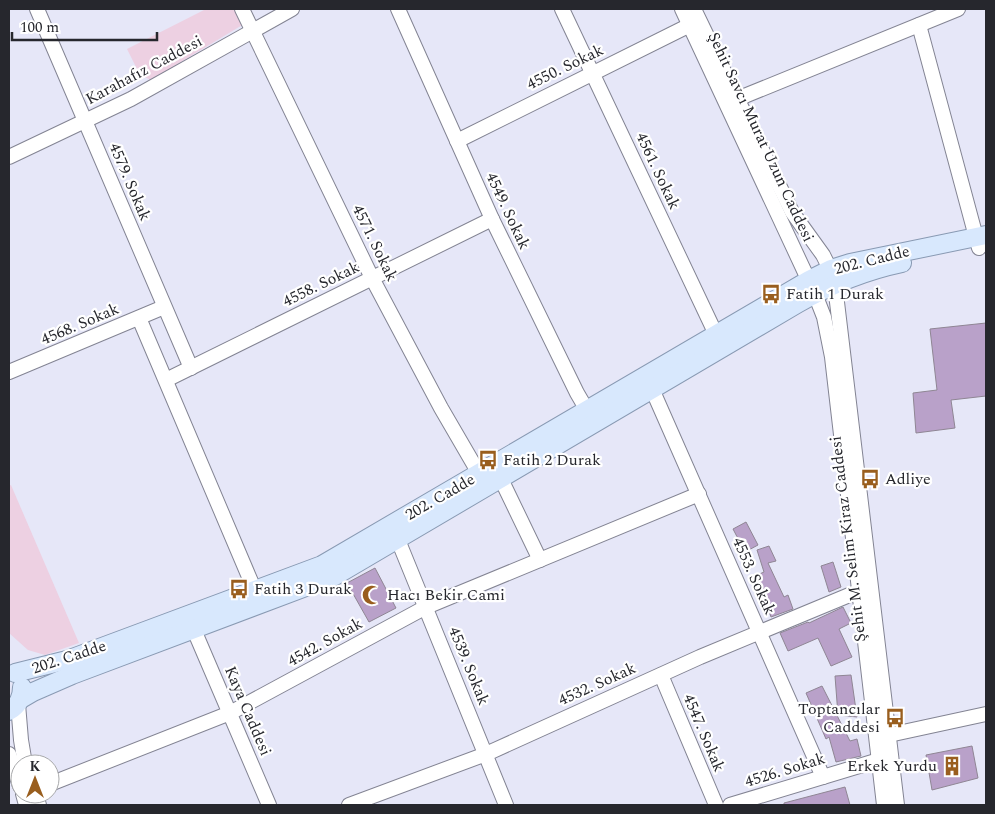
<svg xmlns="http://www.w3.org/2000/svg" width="995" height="814" viewBox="0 0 995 814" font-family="Spectral,serif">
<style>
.green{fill:#edd0e2}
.building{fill:#b9a1c9;stroke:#8f8694}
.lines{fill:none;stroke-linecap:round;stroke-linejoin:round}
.minor-casing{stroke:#838493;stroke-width:16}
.major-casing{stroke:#899ab3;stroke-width:20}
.minor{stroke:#fff;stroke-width:14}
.major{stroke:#d8e8fd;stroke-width:18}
.labels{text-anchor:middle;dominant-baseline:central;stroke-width:4.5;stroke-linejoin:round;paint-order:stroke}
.street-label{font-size:16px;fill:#26272d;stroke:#fff}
.poi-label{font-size:16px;fill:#26272d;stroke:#fff;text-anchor:start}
</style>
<rect width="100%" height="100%" fill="#e6e7f8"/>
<!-- green -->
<g class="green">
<path d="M206,9H241L249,21L151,80L140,75L127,49Z"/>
<path d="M11,485L79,643L45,655L28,650L9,633V486Z"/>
</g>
<!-- building -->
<g class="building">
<path d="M986,323V396L951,400L955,428L916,433L913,393L937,390L930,329Z"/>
<path d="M746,522L758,545L745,552L733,529Z"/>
<path d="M769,546L776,561L768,563L784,597L788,595L793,609L771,617L766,603H768L755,576L764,572L757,550Z"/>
<path d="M833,562L841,587L829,592L821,566Z"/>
<path d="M375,568L396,608L369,622L347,583Z"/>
<path d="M843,607L851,623L839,629L852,657L831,666L818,638L788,651L780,633L808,622L809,623Z"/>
<path d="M851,675L857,717L838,715L835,676Z"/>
<path d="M822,686L850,741L857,739L861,756L836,762L829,737L826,739L806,693Z"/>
<path d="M972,746L978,778L932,790L926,755Z"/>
<path d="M845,787L850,805H784V803Z"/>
</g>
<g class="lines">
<defs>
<g id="minor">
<path d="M37,9L191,368"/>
<path d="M242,9L372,278L441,408L484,482"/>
<path d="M398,9L492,219L577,393L591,417"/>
<path d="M562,9L720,343"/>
<path d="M682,9L815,294L824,317L832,357L884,805"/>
<path d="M694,9L792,212L823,255L834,277L897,805"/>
<path d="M919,25L979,248"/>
<path d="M737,99L958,9"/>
<path d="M457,141L690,25"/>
<path d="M9,157L131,99L292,9"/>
<path d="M139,318L258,598"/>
<path d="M9,372L164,307"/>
<path d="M166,380L492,219"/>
<path d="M652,389L823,777"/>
<path d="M501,479L540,560"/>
<path d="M398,540L506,805"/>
<path d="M194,630L269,805"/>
<path d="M661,675L716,805"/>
<path d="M18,704L21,740L25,764"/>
<path d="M889,735L986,714"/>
<path d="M9,754L20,786"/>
<path d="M50,784L230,713L426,607L699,494"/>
<path d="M23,794L26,805"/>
<path d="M35,794L39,805"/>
<path d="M349,805L486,754L700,657L859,591"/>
<path d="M730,805L879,760"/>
</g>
<g id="major">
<path d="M15,673L67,660L322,565L809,280L831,269L850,263L986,235"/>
<path d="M21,699L33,692L72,675L335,576L797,304C830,285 864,271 902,263"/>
<path d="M9,711C18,706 22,698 22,687"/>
</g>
</defs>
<!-- minor casing -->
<use href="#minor" class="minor-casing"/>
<!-- major casing -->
<use href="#major" class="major-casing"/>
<!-- minor -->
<use href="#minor" class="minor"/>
<!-- major -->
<use href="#major" class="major"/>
</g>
<!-- icons -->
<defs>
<symbol id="bus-bare" viewBox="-9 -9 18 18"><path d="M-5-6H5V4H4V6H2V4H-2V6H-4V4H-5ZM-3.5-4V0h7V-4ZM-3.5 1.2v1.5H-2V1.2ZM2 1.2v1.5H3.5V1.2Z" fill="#995e1e" stroke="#fff" stroke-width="2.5" paint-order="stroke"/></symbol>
<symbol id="mosque-bare" viewBox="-9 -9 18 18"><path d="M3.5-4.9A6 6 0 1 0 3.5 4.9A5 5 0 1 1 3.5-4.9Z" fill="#995e1e" stroke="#fff" stroke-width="2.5" paint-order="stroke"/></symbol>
<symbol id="building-bare" viewBox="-9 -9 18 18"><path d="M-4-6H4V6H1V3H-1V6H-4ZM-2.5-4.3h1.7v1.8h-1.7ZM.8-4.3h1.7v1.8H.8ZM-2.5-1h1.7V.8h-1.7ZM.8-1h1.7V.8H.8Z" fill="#995e1e" stroke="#fff" stroke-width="2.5" paint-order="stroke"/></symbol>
</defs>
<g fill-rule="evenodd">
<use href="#bus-bare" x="757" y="280" width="28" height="28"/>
<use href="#bus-bare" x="474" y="446" width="28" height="28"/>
<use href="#bus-bare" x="856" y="465" width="28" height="28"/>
<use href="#bus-bare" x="225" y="575" width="28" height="28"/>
<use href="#mosque-bare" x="358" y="581" width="28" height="28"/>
<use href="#bus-bare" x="881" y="704" width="28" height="28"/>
<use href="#building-bare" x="938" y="752" width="28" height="28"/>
</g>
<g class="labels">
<!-- street labels -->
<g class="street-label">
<text transform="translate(565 67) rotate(-26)">4550. Sokak</text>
<text transform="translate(144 70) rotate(-28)">Karahafız Caddesi</text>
<text transform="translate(761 137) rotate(65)">Şehit Savcı Murat Uzun Caddesi</text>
<text transform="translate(658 171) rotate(65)">4561. Sokak</text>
<text transform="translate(130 182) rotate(67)">4579. Sokak</text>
<text transform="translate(508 211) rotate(65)">4549. Sokak</text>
<text transform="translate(375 243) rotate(64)">4571. Sokak</text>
<text transform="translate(872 260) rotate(-14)">202. Cadde</text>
<text transform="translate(321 284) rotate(-26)">4558. Sokak</text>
<text transform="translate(80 324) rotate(-23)">4568. Sokak</text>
<text transform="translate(440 497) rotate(-30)">202. Cadde</text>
<text transform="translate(848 539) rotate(-97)">Şehit M. Selim Kiraz Caddesi</text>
<text transform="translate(754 576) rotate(66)">4553. Sokak</text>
<text transform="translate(325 642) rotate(-29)">4542. Sokak</text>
<text transform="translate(69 657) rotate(-18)">202. Cadde</text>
<text transform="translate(469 666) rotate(68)">4539. Sokak</text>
<text transform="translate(597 684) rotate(-24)">4532. Sokak</text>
<text transform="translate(248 711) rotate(67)">Kaya Caddesi</text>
<text transform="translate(704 733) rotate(67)">4547. Sokak</text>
<text transform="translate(785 770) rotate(-17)">4526. Sokak</text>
</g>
<!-- poi labels -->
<g class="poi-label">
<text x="786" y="294">Fatih 1 Durak</text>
<text x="503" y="460">Fatih 2 Durak</text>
<text x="885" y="479">Adliye</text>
<text x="254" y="589">Fatih 3 Durak</text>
<text x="387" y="595">Hacı Bekir Cami</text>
<text x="880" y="709" text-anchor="end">Toptancılar<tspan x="880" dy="18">Caddesi</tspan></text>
<text x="937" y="766" text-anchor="end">Erkek Yurdu</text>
</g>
</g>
<!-- border -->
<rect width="995" height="814" fill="none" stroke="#26272d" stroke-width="20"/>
<!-- north arrow -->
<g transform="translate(35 779)"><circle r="24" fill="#ffffff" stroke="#a8a9ab"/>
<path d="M0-4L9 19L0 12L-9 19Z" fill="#995e1e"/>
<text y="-8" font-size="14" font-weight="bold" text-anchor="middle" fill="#26272d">K</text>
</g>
<!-- scale -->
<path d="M12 32v8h145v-8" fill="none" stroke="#26272d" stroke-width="2.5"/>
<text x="20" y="32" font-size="15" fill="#26272d" stroke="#ffffff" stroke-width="4" paint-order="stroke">100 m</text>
</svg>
